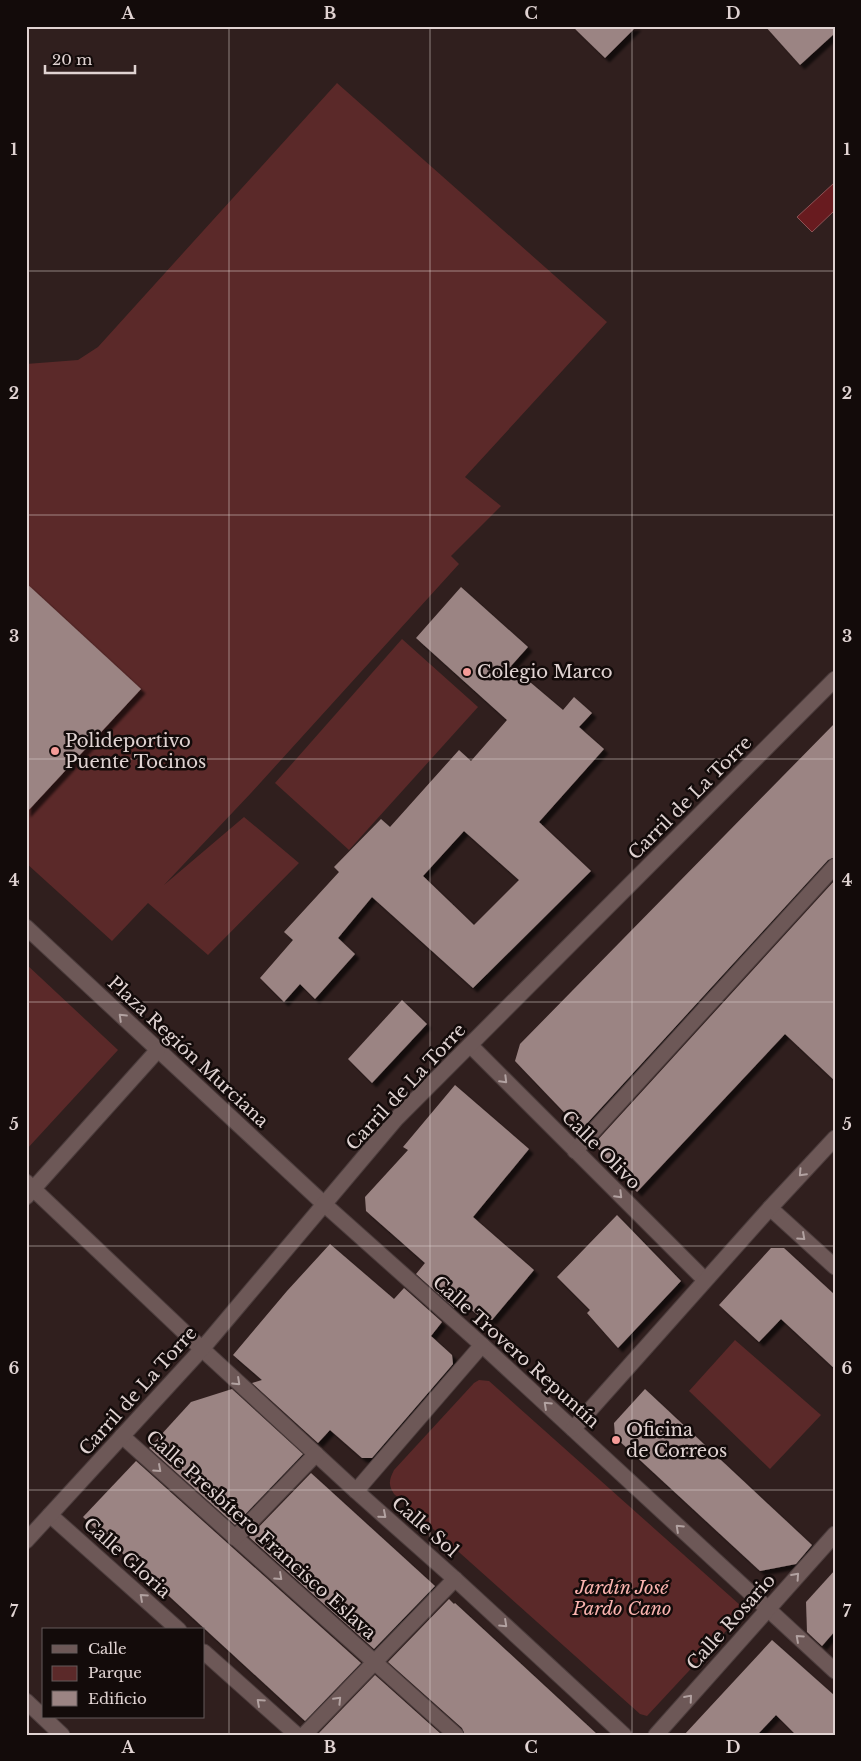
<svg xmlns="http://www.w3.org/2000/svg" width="861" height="1761" viewBox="0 0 861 1761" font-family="'Libre Baskerville',serif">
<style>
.green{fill:#5b2929}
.water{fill:#681b1f;stroke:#8c5255}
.building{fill:#9b8483;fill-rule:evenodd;filter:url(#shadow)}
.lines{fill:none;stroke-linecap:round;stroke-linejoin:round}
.minor-casing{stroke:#4c3d3d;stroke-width:17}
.minor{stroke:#6d5857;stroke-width:15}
.oneway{stroke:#b2a2a1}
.grid{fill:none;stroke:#e0d3d2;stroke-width:1;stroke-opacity:0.55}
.poi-dot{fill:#f59b98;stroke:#130b0a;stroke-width:2}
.labels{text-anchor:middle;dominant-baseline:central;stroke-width:5;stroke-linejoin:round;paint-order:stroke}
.poi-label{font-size:18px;fill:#e0d3d2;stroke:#130b0a;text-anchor:start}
.street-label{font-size:18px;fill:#e0d3d2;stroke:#130b0a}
.park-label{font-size:18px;font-style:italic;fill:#fab3af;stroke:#130b0a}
.neatline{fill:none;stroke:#e0d3d2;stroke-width:2}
.grid-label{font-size:16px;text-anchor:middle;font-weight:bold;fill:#e0d3d2}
</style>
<defs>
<filter id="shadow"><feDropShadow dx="4.5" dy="4.5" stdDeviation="1" flood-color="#0009"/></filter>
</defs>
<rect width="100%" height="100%" fill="#301f1e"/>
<!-- green -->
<g class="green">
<path d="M337,83L607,322L465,477L501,506L451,556L459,564L251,793L164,885L244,817L299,863L208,955L148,903L112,941L26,863V364L78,360L98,347Z"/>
<path d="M402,639L478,707L349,850L275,783Z"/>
<path d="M26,964L118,1050L26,1150Z"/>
<path d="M735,1340L821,1415L770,1469L689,1391Z"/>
<path d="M479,1380L489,1381L740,1605L742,1611L740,1616L647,1716L640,1714L394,1494C388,1485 389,1480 394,1470L474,1383Z"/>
</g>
<!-- water -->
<path class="water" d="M834,183L835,210L812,232L797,217Z"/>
<!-- building -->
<g class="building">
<path d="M572,26H637L605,58Z"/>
<path d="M765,26H835V33L800,65Z"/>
<path d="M26,583L141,689L26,813Z"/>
<path d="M461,587L528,647L511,666L563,710L574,697L592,713L579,727L604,749L539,822L591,871L473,988L372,897L338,938L355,954L315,999L300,984L284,1002L260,978L293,940L284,932L339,872L334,867L381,819L390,827L459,750L471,761L507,720L416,638ZM464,831L519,880L474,925L423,876Z"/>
<path d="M835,723V857L828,860L581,1130L515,1061L520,1044Z"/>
<path d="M835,880V1081L785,1034L637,1192L594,1144Z"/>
<path d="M402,1000L427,1024L372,1083L348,1059Z"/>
<path d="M455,1085L529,1149L473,1217L534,1270L492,1320L480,1317L460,1300L454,1308L416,1274L425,1263L366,1211L365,1197L408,1150L403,1147Z"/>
<path d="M617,1215L681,1281L618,1348L587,1313L590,1310L557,1277Z"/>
<path d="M330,1244L394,1299L404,1288L442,1322L431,1336L452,1355L453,1364L372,1458H362L330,1430L318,1443L252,1383L262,1380L233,1355L287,1291Z"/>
<path d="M771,1248H784L835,1295V1369L781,1319L759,1342L719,1305Z"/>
<path d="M232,1389L303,1454L235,1525L149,1448L191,1402Z"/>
<path d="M645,1389L812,1545L796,1564L760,1571L615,1437L614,1423Z"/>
<path d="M136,1461L361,1663L305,1721L83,1517Z"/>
<path d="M311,1473L435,1586L374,1649L249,1537Z"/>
<path d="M835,1570V1631L822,1646L807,1632L806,1602Z"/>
<path d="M449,1599L454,1604L455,1603L598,1735H465L462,1728L388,1662Z"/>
<path d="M772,1640L835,1696V1735H796L776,1715L757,1735H684Z"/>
<path d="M375,1675L442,1735L318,1734Z"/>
</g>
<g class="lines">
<defs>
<g id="minor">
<path d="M26,927L324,1204L482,1345L835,1671"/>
<path d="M470,1045L705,1280"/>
<path d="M575,1151L835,866"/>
<path d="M26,1182L202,1349L356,1491L455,1579L624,1735"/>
<path d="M26,1197L157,1051"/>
<path d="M770,1208L835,1267"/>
<path d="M573,1429L770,1208L835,1138"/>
<path d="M122,1436L456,1735"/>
<path d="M356,1491L482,1345"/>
<path d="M50,1515L179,1630"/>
<path d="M235,1538L316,1454"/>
<path d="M26,1541L202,1349L396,1119L835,679"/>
<path d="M204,1652L297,1735"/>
<path d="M26,1701L62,1735"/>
<path d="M304,1735L455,1579"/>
<path d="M656,1735L835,1534"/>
</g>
</defs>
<!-- minor casing -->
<use href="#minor" class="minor-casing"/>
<!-- minor -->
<use href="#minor" class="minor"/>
</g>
<!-- one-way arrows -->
<defs><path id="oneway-chevron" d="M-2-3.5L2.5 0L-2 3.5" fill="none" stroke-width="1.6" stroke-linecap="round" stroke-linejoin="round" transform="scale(1.25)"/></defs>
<g class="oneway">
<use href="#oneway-chevron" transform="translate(122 1017) rotate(-136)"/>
<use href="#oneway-chevron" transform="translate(504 1080) rotate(45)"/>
<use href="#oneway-chevron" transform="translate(802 1173) rotate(133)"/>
<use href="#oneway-chevron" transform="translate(619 1195) rotate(45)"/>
<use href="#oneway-chevron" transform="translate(802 1237) rotate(42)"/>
<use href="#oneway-chevron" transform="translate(237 1382) rotate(43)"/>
<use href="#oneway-chevron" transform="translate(547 1405) rotate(-137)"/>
<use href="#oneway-chevron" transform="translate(158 1469) rotate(42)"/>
<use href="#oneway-chevron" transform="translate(383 1515) rotate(41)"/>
<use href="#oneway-chevron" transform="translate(679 1528) rotate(-137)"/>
<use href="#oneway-chevron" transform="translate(796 1576) rotate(-48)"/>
<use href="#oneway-chevron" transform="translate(279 1577) rotate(42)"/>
<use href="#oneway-chevron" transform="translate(143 1597) rotate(-138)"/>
<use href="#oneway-chevron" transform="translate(504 1624) rotate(43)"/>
<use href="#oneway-chevron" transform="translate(799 1638) rotate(-138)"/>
<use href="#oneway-chevron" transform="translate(689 1698) rotate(-49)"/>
<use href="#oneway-chevron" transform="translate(338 1700) rotate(-46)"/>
<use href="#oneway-chevron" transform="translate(260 1702) rotate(-138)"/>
</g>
<!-- grid -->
<path class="grid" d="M229,26V1735M430,26V1735M632,26V1735M26,271H835M26,515H835M26,759H835M26,1002H835M26,1246H835M26,1490H835"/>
<!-- markers -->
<g class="poi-dot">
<circle cx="467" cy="672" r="5"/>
<circle cx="55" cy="751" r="5"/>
<circle cx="616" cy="1440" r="5"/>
</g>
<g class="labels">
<!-- poi labels -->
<g class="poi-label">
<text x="477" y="672">Colegio Marco</text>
<text x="65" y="741">Polideportivo<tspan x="65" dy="21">Puente Tocinos</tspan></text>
<text x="626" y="1430">Oficina<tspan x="626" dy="21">de Correos</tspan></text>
</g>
<!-- street labels -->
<g class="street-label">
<text transform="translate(690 798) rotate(-45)">Carril de La Torre</text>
<text transform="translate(188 1052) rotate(43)">Plaza Región Murciana</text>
<text transform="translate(406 1087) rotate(-47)">Carril de La Torre</text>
<text transform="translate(601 1150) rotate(45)">Calle Olivo</text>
<text transform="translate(516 1352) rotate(42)">Calle Trovero Repuntín</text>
<text transform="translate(138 1391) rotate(-48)">Carril de La Torre</text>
<text transform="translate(425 1527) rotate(41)">Calle Sol</text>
<text transform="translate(261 1535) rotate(42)">Calle Presbítero Francisco Eslava</text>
<text transform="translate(127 1558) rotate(42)">Calle Gloria</text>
<text transform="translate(731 1622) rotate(-48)">Calle Rosario</text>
</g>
<!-- park labels -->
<g class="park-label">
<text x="622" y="1588">Jardín José<tspan x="622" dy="21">Pardo Cano</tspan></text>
</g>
</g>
<!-- border -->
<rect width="861" height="1761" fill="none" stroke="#130b0a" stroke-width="55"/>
<!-- legend -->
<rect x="42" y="1628" width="162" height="90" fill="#130b0a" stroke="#655b5a"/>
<rect x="52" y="1645" width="25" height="8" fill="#6d5857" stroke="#655b5a"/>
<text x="88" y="1654" font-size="15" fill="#e0d3d2">Calle</text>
<rect x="52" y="1666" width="25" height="15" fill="#5b2929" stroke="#655b5a"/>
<text x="88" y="1678" font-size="15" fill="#e0d3d2">Parque</text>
<rect x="52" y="1691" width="25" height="15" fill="#9b8483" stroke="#655b5a"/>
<text x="88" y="1704" font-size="15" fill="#e0d3d2">Edificio</text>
<!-- scale -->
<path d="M45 65v8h90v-8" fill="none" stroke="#e0d3d2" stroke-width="2.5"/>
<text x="52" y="65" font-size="15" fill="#e0d3d2" stroke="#130b0a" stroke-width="4" paint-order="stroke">20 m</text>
<rect x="28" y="28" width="806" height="1706" class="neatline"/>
<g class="grid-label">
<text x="128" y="19">A</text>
<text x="330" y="19">B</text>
<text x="531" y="19">C</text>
<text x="733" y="19">D</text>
<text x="14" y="155">1</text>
<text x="847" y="155">1</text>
<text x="14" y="399">2</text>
<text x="847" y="399">2</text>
<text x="14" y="642">3</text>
<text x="847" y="642">3</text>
<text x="14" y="886">4</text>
<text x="847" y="886">4</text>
<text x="14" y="1130">5</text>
<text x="847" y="1130">5</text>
<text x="14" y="1374">6</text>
<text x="847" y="1374">6</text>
<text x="14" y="1617">7</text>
<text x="847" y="1617">7</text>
<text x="128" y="1753">A</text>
<text x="330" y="1753">B</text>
<text x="531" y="1753">C</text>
<text x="733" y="1753">D</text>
</g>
</svg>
